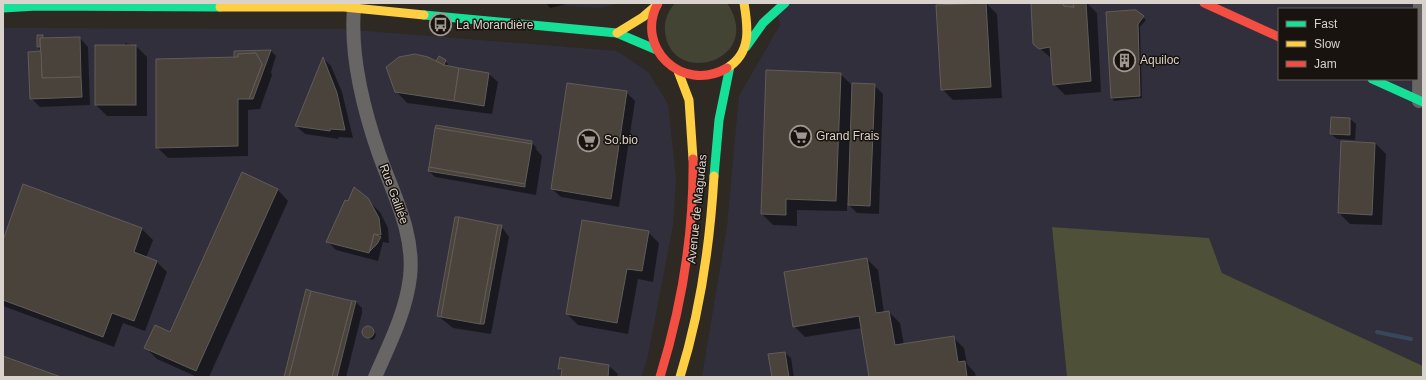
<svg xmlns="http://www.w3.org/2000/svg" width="1426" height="380" viewBox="0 0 1426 380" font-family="Arial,sans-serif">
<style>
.industrial{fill:#322f3d;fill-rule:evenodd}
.green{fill:#434434}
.forest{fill:#4e5138}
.shadow{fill:#0007}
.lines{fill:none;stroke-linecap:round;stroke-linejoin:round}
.stream{stroke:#39475c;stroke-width:4}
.building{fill:#49433c;stroke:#615c57}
.street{stroke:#686565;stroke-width:14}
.fast{stroke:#16e098;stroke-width:9}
.slow{stroke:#ffcf43;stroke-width:9}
.jam{stroke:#f24e42;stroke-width:9}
.labels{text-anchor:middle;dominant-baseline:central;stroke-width:3;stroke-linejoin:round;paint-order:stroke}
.poi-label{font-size:12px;fill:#dad2cc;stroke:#18130e;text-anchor:start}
.street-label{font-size:12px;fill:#dad2cc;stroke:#18130e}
</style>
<rect width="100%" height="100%" fill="#2f2924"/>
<!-- industrial -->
<g class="industrial">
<path d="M531,3H620L600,8Z"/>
<path d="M775,3H1423V366L1222,273L1209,238L1052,227L1067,377H702L727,227L739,96L780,25ZM1279,9H1417V79H1279Z"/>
<path d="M3,28L341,29L617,51L648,72L668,104L676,179L673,225L647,360L641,377H3Z"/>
</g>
<!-- green -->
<path class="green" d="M675,3H727C766,61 670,89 665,31C664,21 668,11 675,3Z"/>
<!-- forest -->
<path class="forest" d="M1052,227L1209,238L1222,273L1423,366V377H1067Z"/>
<!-- shadow -->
<g class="shadow">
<path d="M546,3H571L550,8Z"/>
<path d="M986,3L997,14L1002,98L953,100L942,89Z"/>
<path d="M1032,3H1087L1097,13L1101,92L1065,95L1054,84L1052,59L1034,43Z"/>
<path d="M1108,13L1143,17L1146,20L1140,27L1142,98L1114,101L1112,98Z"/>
<path d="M38,36H43L46,39L80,38L88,47L90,105L40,107L31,98L42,52L38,47Z"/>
<path d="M125,43L136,46L147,57V116H107L96,105V46H125Z"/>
<path d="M271,51L276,56L271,72L272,75L260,109L248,110V156L168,158L157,147L235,58V52Z"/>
<path d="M323,58L331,66L342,92L353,138L338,137L339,139L305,134L296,126Z"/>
<path d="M445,61L448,64L447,66L489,74L498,82L492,114L407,103L396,91L436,63Z"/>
<path d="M840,74L853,86L874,85L883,94L879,214L857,213L847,203V211L797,210V226L773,225L762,214Z"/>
<path d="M626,92L635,101L619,207L561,197L552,189Z"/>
<path d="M1350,119L1356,124L1355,140L1337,139L1331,134Z"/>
<path d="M532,142L537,149L535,148L542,156L536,195L441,178L435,177L429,171Z"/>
<path d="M1375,143L1386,154L1382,225L1350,224L1339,213Z"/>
<path d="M24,186L142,229L153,240L146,258L156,261L167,272L145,331L123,323L114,347L3,306V243Z"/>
<path d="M355,188L380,212L388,228L389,243L383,242L378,261L336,250L327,241Z"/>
<path d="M278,190L288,201L209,377H197L157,359L146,348L170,333Z"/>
<path d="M501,226L509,237L491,334L453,328L438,316Z"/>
<path d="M648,232L659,243L653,282L638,279L628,334L578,325L567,314Z"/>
<path d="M867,259L878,270L884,313L889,312L900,323L904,345L953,337L964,348L967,364L975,373L976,377H870L862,328L805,337L794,326Z"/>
<path d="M353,302H356L362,308V313L346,377H285Z"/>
<path d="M368,327L375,332L376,335L374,339L371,340L364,331Z"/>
<path d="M785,353L791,358L794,377H773L769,355Z"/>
<path d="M609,366L618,374L617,377H562L563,372L559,369Z"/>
</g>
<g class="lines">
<!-- stream -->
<path class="stream" d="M1377,332L1411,339"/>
</g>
<!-- building -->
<g class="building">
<path d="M986,3L991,87L941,90L936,5Z"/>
<path d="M1031,3H1063L1064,6L1074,7L1073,3H1086L1091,81L1053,85L1050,47L1039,49L1033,44Z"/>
<path d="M1063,3H1073L1074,7L1064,6Z"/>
<path d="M1132,10H1136L1144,16L1138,24L1140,96L1111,98L1106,12Z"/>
<path d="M37,35H43V38H40V47H37Z"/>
<path d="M80,37L81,77L42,78L40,38Z"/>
<rect x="95" y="45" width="41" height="60"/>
<path d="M271,50L253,99H249L262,64L256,53L238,54V57L234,58V51Z"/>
<path d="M41,51L42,78L81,77L82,97L30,99L28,52Z"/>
<path d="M256,53L262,64L249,99H238V146L156,148V59L238,57V54Z"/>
<path d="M415,54L428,57L444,65L459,68L454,101L395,92L386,67L399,57Z"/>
<path d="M439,56L446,60L444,65L436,61Z"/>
<path d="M323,57L337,93L345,130L330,129V131L295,126Z"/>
<path d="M459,68L489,73L484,106L454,101Z"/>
<path d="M766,70L841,73L836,201L786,199V215L761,214Z"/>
<path d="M567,83L627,91L611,199L551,189Z"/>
<path d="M852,83L875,84L870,206L848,205Z"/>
<path d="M1331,117L1350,118V135L1330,134Z"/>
<path d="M436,125L532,141V144L435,128Z"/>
<path d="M435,128L532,144L525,184L429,167Z"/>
<path d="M1341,141L1375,143L1372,215L1338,213Z"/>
<path d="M429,167L525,184V187L428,171Z"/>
<path d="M242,172L278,189L196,371L144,348L155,325L170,332Z"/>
<path d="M23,184L142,228L134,252L157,261L134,321L112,313L103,337L3,300V240Z"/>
<path d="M354,187L368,198L379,218L381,235L374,234L369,253L326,242L345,200L348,201Z"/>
<path d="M455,217H459L441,317L437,316Z"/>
<path d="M459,217L498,225L480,324L441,317Z"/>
<path d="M582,220L649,231L642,271L627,269L617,323L566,314Z"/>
<path d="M498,225H502L484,324H480Z"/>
<path d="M374,234L381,237L377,244L370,251Z"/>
<path d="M867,258L876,313L889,311L895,345L954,336L958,362L965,361L967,377H869L859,316L793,327L784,272Z"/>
<path d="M306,289L311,291L289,377H284Z"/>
<path d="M311,291L352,301L332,377H289Z"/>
<path d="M352,301H356L337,377H332Z"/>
<circle cx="368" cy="332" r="6"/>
<path d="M785,352L789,377H772L768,354Z"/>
<path d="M3,356L61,377H3Z"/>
<path d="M560,357L609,365L608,377H561L562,369H558Z"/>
</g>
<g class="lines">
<!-- street -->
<g class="street">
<path d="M354,8C350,57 363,108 379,154C393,194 415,233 410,277C406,312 389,345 375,377"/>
<path d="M1419,101L1420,3"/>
</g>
<!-- fast -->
<g class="fast">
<path d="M3,8L37,6L220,7"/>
<path d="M424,15L617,33L657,50"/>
<path d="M746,47L763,23L785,3"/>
<path d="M1372,79L1423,102"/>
<path d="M714,176L719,120L730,66"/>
</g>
<!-- slow -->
<g class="slow">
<path d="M220,7H344L424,15"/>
<path d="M617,33L643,17L657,5"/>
<path d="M727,68C752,53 748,27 744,3"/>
<path d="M678,71L689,100L693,159"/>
<path d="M680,377C700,313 710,244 714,176"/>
</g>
<!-- jam -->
<g class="jam">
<path d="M658,3C634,47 682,94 727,68"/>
<path d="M1204,3L1279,37"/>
<path d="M660,377C682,305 694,234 693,159"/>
</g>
</g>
<!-- icons -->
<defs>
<symbol id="bus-ring" viewBox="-11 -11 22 22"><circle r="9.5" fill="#18130e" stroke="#9e9791" stroke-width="1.5"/><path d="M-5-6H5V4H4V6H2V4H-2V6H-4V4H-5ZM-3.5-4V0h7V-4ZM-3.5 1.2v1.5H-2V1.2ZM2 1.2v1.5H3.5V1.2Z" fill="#9e9791"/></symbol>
<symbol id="building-ring" viewBox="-11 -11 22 22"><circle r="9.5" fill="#18130e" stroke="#9e9791" stroke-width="1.5"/><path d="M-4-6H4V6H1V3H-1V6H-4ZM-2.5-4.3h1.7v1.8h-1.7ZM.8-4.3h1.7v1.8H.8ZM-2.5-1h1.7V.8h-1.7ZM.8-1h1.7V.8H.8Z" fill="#9e9791"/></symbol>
<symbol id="supermarket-ring" viewBox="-11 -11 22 22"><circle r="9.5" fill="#18130e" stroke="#9e9791" stroke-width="1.5"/><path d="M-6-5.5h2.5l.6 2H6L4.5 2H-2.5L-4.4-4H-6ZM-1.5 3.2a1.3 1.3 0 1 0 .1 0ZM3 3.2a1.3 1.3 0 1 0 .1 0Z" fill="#9e9791"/></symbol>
</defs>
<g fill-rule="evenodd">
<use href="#bus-ring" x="428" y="12" width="25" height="25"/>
<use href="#building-ring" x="1112" y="48" width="25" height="25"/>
<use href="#supermarket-ring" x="788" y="124" width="25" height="25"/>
<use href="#supermarket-ring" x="576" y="128" width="25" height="25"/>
</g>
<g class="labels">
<!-- poi labels -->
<g class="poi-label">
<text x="456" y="25">La Morandière</text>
<text x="1140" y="60">Aquiloc</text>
<text x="816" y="136">Grand Frais</text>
<text x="604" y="140">So.bio</text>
</g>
<!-- street labels -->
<g class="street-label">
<text transform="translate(394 194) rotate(70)">Rue Galilée</text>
<text transform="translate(697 209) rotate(-84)">Avenue de Magudas</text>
</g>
</g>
<!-- border -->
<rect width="1426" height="380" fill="none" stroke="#dad2cc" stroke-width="8"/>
<!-- legend -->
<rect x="1278" y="8" width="140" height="72" fill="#18130e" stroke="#665f5a"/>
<rect x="1286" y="21" width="20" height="6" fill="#16e098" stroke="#665f5a"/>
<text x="1314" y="28" font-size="12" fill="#dad2cc">Fast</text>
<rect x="1286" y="41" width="20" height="6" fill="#ffcf43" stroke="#665f5a"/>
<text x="1314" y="48" font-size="12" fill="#dad2cc">Slow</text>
<rect x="1286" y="61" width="20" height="6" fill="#f24e42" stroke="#665f5a"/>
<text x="1314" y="68" font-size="12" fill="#dad2cc">Jam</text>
</svg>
